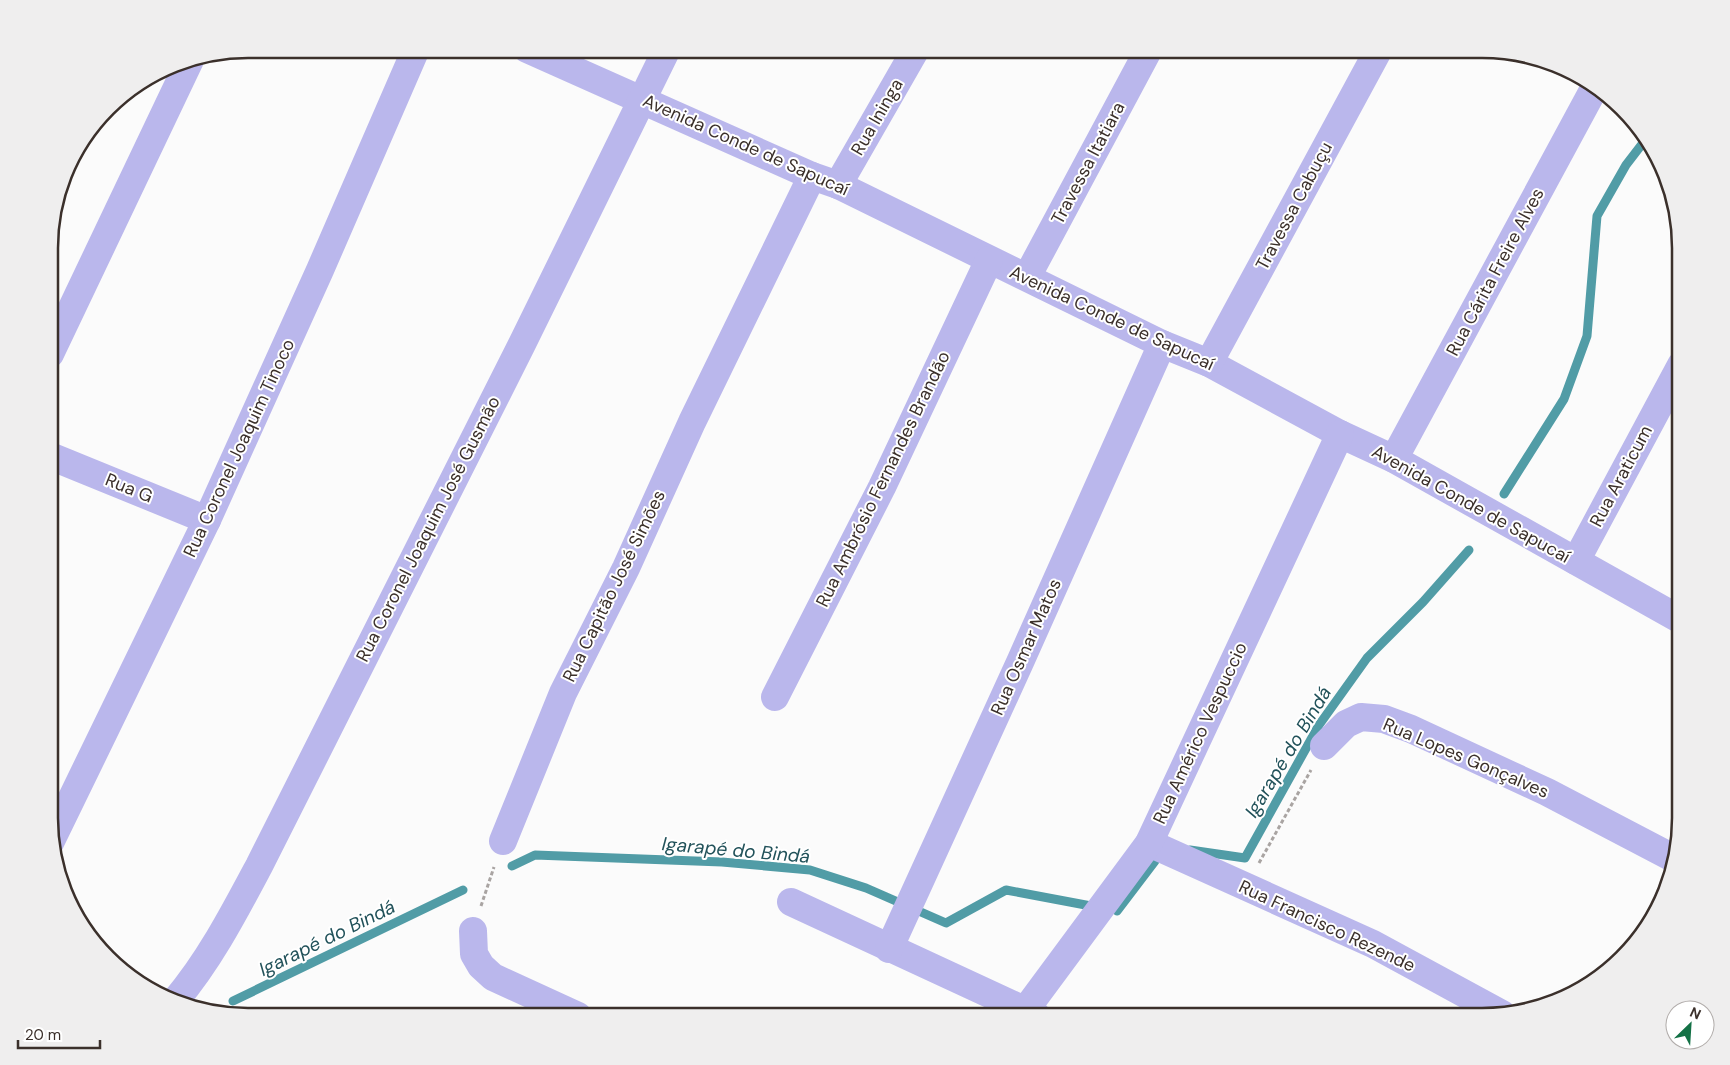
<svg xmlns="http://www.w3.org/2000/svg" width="1730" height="1065" viewBox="0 0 1730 1065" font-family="'DM Sans',sans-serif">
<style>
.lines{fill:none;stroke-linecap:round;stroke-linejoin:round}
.stream{stroke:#519ca6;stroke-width:9}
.path{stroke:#a9a4a2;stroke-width:3;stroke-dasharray:4 2.5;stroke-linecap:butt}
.street{stroke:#bab7ec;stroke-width:28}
.labels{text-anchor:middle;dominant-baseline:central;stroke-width:4;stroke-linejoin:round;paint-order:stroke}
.street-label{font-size:18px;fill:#3b302b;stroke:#fff}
.water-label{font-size:19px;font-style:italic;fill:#22525a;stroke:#fff}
.rim{fill:none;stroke:#3b302b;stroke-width:2.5}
</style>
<rect width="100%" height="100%" fill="#fbfbfb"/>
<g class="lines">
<!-- stream -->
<g class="stream">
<path d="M1504,494L1564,399L1587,336L1597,216L1626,165L1646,139"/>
<path d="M1190,850L1245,858L1319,725L1367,658L1423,602L1469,550"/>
<path d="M512,866L535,855L722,862L810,870L866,888L946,923L1006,890L1091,906"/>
<path d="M1117,911L1155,861"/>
<path d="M233,1001L463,890"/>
</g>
<!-- path -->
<g class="path">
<path d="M1259,863L1311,770"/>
<path d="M481,906L494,867"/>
</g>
<!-- street -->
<g class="street">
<path d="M527,49L812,176L838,185L1162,344L1209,363L1340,434L1394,459L1681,620"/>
<path d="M838,185L916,49"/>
<path d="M1027,277L1149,49"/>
<path d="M50,354L190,60"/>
<path d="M1209,363L1379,49"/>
<path d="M50,456L207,520"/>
<path d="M1394,459L1596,85"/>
<path d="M1576,561L1681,365"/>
<path d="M775,697L882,487L989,260"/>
<path d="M1324,746L1346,724L1361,717L1384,719L1411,729L1547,792L1675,859"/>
<path d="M503,841L563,693L626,568L692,422L812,176"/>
<path d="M50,843L207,520L320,270L416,49"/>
<path d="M1149,843L1373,944L1502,1014"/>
<path d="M791,902L1037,1016"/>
<path d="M473,931L474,954L481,966L493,977L578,1016"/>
<path d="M889,949L1021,660L1162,344"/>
<path d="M175,1001C209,961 234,913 259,866L522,344L667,49"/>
<path d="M1021,1016L1149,843L1340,434"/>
</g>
</g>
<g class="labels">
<!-- street labels -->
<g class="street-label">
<text transform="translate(877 117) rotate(-60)">Rua Ininga</text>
<text transform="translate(746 145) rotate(24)">Avenida Conde de Sapucaí</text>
<text transform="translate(1088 163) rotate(-62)">Travessa Itatiara</text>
<text transform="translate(1294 206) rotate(-62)">Travessa Cabuçu</text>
<text transform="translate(1495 272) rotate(-62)">Rua Cárita Freire Alves</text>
<text transform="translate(1112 318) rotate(25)">Avenida Conde de Sapucaí</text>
<text transform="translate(239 448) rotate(-65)">Rua Coronel Joaquim Tinoco</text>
<text transform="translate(1621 476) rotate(-62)">Rua Araticum</text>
<text transform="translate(883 479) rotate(-64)">Rua Ambrósio Fernandes Brandão</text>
<text transform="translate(129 488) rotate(22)">Rua G</text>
<text transform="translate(1471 504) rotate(29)">Avenida Conde de Sapucaí</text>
<text transform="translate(428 529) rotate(-63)">Rua Coronel Joaquim José Gusmão</text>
<text transform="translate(614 586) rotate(-64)">Rua Capitão José Simões</text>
<text transform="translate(1026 647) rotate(-66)">Rua Osmar Matos</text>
<text transform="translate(1200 733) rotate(-65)">Rua Américo Vespuccio</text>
<text transform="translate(1466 758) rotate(23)">Rua Lopes Gonçalves</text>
<text transform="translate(1327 926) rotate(25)">Rua Francisco Rezende</text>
</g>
<!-- water labels -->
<g class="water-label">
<text transform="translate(1288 752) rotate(-59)">Igarapé do Bindá</text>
<text transform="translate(736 850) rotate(5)">Igarapé do Bindá</text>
<text transform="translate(327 938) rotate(-26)">Igarapé do Bindá</text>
</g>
</g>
<!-- crop -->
<path d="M0 0H1730V1065H0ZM248 58H1482A190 190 0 0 1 1672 248V818A190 190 0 0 1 1482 1008H248A190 190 0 0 1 58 818V248A190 190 0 0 1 248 58Z" fill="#efeeee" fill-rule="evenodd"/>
<path class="rim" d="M248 58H1482A190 190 0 0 1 1672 248V818A190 190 0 0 1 1482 1008H248A190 190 0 0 1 58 818V248A190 190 0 0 1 248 58Z"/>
<!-- north arrow -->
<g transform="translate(1690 1025) rotate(25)"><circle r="24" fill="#ffffff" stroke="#b1acaa"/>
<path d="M0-4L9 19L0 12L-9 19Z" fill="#147146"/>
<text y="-8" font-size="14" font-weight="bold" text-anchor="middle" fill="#3b302b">N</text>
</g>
<!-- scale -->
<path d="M18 1040v8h82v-8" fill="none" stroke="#3b302b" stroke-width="2.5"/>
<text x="25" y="1040" font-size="15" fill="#3b302b" stroke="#ffffff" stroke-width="4" paint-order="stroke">20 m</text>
</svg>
